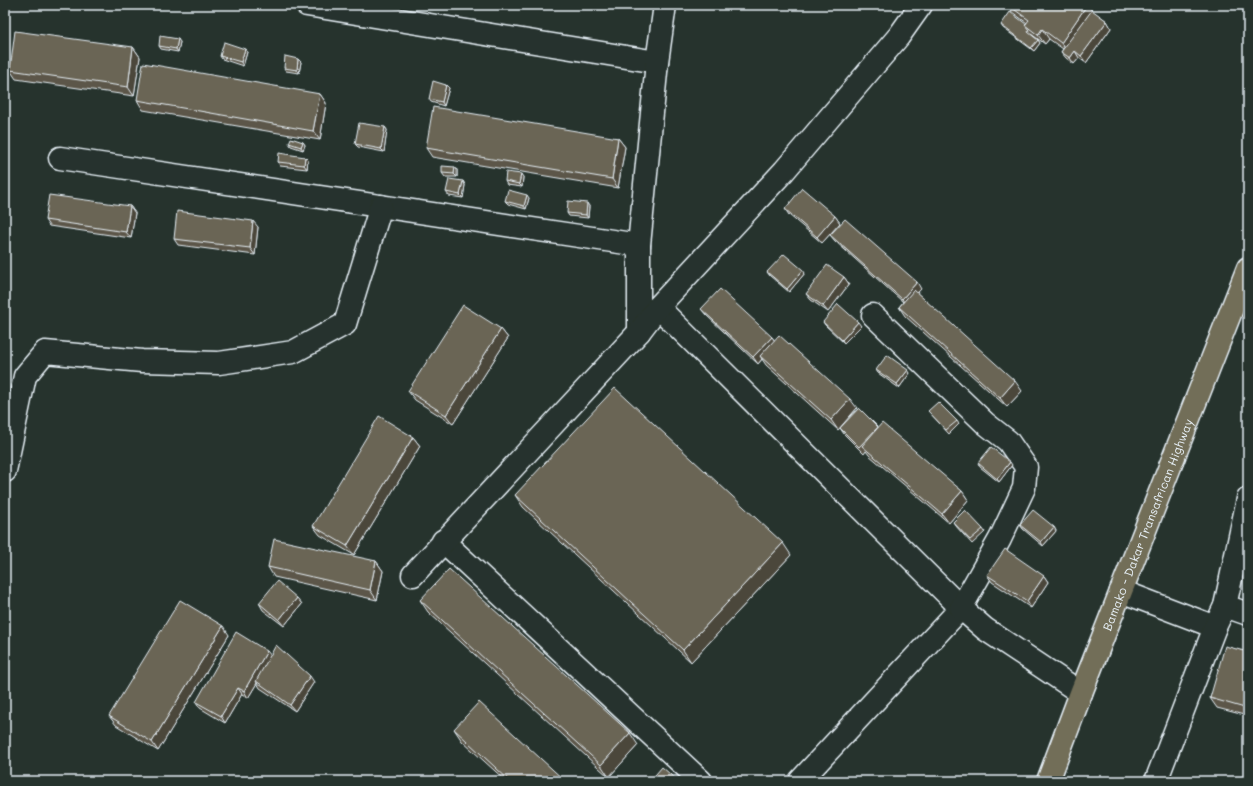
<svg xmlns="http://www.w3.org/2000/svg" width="1253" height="786" viewBox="0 0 1253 786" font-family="Mali,sans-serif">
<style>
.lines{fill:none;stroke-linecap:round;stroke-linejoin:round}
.minor-casing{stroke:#e8f1f8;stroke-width:25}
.highway-casing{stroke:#e8f1f8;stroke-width:25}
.minor{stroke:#26332d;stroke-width:22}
.highway{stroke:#726e59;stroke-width:22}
.wall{fill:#5c5748;stroke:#e8f1f8}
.shaded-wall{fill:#4b473b;stroke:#e8f1f8}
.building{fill:#6b6554;stroke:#e8f1f8}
.labels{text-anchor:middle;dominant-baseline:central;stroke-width:4;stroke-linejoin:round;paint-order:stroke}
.street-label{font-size:12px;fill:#e8f1f8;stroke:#26332d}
</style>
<rect width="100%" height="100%" fill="#26332d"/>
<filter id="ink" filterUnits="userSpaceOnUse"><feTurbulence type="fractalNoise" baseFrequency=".025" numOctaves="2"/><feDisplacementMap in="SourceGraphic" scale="8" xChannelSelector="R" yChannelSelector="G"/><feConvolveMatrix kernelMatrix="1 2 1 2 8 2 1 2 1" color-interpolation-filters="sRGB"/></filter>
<g filter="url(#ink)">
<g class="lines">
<defs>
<g id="minor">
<path d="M307,5L657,62"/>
<path d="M60,158L639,245"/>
<path d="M658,307L961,608L800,781"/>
<path d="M873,315L985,423L1008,441L1026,467L1024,488L1000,539L961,608L985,629L1081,693"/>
<path d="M639,332V245L657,62L665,5"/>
<path d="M5,471L25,376L45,352L142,361L219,363L293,352L345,324L381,206"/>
<path d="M443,541L701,781"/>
<path d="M413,575L639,332L658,307L784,171L899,36L921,5"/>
<path d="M1121,591L1215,627"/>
<path d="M1225,606L1248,614"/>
<path d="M1156,781L1215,627L1225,606L1248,499"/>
</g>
<g id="highway">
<path id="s1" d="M1048,781L1081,693L1248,268"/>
</g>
</defs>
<!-- minor casing -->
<use href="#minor" class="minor-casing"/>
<!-- highway casing -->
<use href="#highway" class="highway-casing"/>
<!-- minor -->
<use href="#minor" class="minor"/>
<!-- highway -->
<use href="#highway" class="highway"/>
</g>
<!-- wall -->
<g class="wall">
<path d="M1007,5H1088L1092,11L1107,21L1111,28L1086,63L1079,58L1074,64L1066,58L1061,52L1063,49L1049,39L1045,44L1031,34L1038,40L1040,43L1034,51L1003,28L1001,25L1026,24L1027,23L1012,12Z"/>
<path d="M180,42L178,52L161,49L159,46Z"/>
<path d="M133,47L140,57L134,96L16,79L10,70Z"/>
<path d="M247,52L243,66L222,59L220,56Z"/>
<path d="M298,59L301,62L299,73L286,71L284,68Z"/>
<path d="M446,85L449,88L444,106L431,102L429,99Z"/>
<path d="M320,94L326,103L320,140L143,110L137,100Z"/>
<path d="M385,127L387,130L384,152L358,147L355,144Z"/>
<path d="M618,138L625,147L618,188L432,157L426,148Z"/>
<path d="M303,142L305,145L303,150L291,146L289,143Z"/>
<path d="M305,157L308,160L307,169L280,166L278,162Z"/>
<path d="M455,167L457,170V177H445L442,173Z"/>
<path d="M523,177L522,187L507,185L505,181Z"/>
<path d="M463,181L465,185L463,198L449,196L446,192Z"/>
<path d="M529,198L526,209L508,204L505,201Z"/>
<path d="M130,206L135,213L131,238L49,226L45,220Z"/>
<path d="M589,206L588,218L569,216L567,213Z"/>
<path d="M785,209L835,216L840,223L822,243L789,215Z"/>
<path d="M258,227L255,255L178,245L174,239Z"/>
<path d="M830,235L921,289L917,293L1022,391L1007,407L905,316L899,307L903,302L835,241Z"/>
<path d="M767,272L805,273L789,292L770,276Z"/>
<path d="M844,277L849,284L828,312L811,300L806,294Z"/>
<path d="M701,309L772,337L774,340L857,408L838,430L766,365L762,359L758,364L706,315Z"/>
<path d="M823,322L861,326L844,343L825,325Z"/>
<path d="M501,329L508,338L453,424L415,400L408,391Z"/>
<path d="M876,370L910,373L899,388L878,373Z"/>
<path d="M928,411L957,421L959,424L949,434L931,414Z"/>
<path d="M878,427L962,491L968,500L949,523L869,455L866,451L864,454L844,434L840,428Z"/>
<path d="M413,437L420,446L354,555L320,535L313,526Z"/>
<path d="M978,463L1012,465L999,482L980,467Z"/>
<path d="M515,495L791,555L691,662L523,507Z"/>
<path d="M953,522L983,529L985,532L972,544L955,525Z"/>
<path d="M1020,525L1054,527L1056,531L1043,546L1023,529Z"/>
<path d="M376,561L383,571L377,600L274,577L268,567Z"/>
<path d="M987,575L1044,576L1048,582L1031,608L992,582Z"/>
<path d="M297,598L302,604L284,626L263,610L259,603Z"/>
<path d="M420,600L638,745L609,777L428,612Z"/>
<path d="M229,635L158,751L116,725L109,716Z"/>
<path d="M1248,652V716L1217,708L1210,698Z"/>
<path d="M270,655L314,682L295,711L260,688L257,683L248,698L242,694L225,723L200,708L196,702Z"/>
<path d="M454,729L565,781H506L462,741Z"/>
</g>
<!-- shaded-wall -->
<g class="shaded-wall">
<path d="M1087,5H1088L1094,14L1067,52L1061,43Z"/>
<path d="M1107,21L1111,28L1086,63L1081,56Z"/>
<path d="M1042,29L1049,39L1045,44L1038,35Z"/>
<path d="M178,39L180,42L178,52L176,49Z"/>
<path d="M1038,40L1040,43L1034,51L1031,48Z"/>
<path d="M133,47L140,57L134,96L128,87Z"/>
<path d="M245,49L247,52L243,66L241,62Z"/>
<path d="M1075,51L1079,58L1074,64L1070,58Z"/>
<path d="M298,59L301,62L299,73L297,70Z"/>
<path d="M446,85L449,88L444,106L442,102Z"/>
<path d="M320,94L326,103L320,140L313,131Z"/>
<path d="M385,127L387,130L384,152L381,149Z"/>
<path d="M618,138L625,147L618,188L612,179Z"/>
<path d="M303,142L305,145L303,150L301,147Z"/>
<path d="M305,157L308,160L307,169L304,165Z"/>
<path d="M455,167L457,170V177L454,174Z"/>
<path d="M521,174L523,177L522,187L519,184Z"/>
<path d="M463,181L465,185L463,198L460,195Z"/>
<path d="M527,195L529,198L526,209L524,206Z"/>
<path d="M587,203L589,206L588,218L586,215Z"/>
<path d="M130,206L135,213L131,238L126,232Z"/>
<path d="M835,216L840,223L822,243L817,237Z"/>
<path d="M253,221L258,227L255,255L250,248Z"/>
<path d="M803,270L805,273L789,292L787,289Z"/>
<path d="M844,277L849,284L828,312L823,306Z"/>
<path d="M917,282L921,289L906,305L902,299Z"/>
<path d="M858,322L861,326L844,343L842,340Z"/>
<path d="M501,329L508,338L453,424L446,415Z"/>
<path d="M772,337L777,344L760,356L762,359L758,364L753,357Z"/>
<path d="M908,370L910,373L899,388L897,384Z"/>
<path d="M1015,381L1022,391L1007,407L1000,398Z"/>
<path d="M850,399L857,408L838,430L831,420Z"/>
<path d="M413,437L420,446L354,555L347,546Z"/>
<path d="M1010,462L1012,465L999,482L997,479Z"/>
<path d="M962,491L968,500L949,523L942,514Z"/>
<path d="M1054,527L1056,531L1043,546L1041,542Z"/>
<path d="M783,543L791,555L691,662L683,650Z"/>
<path d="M376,561L383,571L377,600L370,590Z"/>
<path d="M1044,576L1048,582L1031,608L1027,601Z"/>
<path d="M297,598L302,604L284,626L279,620Z"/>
<path d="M223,626L229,635L158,751L152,742Z"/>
<path d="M267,651L272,657L256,681L257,683L248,698L244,691Z"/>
<path d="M310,676L314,682L295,711L290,705Z"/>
<path d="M238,688L242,694L225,723L221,716Z"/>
<path d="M630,733L638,745L609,777L601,765Z"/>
</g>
<!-- building -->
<g class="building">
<path d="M1008,5H1087L1061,43L1042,29L1038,35L1025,25L1029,20Z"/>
<path d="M1092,10L1107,21L1081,56L1075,51L1070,58L1061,52Z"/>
<path d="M1010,12L1026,24L1025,25L1029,30L1028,32L1038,40L1031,48L1001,25Z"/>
<path d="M15,31L133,47L128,87L10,70Z"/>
<path d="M160,36L178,39L176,49L159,46Z"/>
<path d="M224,42L245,49L241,62L220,56Z"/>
<path d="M285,56L298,59L297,70L284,68Z"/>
<path d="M143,63L320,94L313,131L137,100Z"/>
<path d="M433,81L446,85L442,102L429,99Z"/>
<path d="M433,107L618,138L612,179L426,148Z"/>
<path d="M359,123L385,127L381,149L355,144Z"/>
<path d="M291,138L303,142L301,147L289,143Z"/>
<path d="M279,153L305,157L304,165L278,162Z"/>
<path d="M442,166L455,167L454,174L442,173Z"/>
<path d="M506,172L521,174L519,184L505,181Z"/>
<path d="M449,179L463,181L460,195L446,192Z"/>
<path d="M802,188L835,216L817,237L785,209Z"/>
<path d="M508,190L527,195L524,206L505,201Z"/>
<path d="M49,195L130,206L126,232L45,220Z"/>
<path d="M568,201L587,203L586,215L567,213Z"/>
<path d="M177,211L253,221L250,248L174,239Z"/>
<path d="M845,219L917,282L902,299L830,235Z"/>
<path d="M784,254L803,270L787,289L767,272Z"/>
<path d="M827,265L844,277L823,306L806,294Z"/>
<path d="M720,289L772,337L753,357L701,309Z"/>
<path d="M914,290L1015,381L1000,398L899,307Z"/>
<path d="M838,304L858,322L842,340L823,322Z"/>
<path d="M463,305L501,329L446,415L408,391Z"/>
<path d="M779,335L850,399L831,420L760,356Z"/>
<path d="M887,355L908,370L897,384L876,370Z"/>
<path d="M615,388L783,543L683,650L515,495Z"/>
<path d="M938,402L957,421L946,430L928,411Z"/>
<path d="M859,408L878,427L859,447L840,428Z"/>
<path d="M379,416L413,437L347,546L313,526Z"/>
<path d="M882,423L962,491L942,514L862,446Z"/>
<path d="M991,447L1010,462L997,479L978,463Z"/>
<path d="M965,510L983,529L970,540L953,522Z"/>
<path d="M1033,510L1054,527L1041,542L1020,525Z"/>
<path d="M274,539L376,561L370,590L268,567Z"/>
<path d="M1005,549L1044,576L1027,601L987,575Z"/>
<path d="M449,569L630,733L601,765L420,600Z"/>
<path d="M277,581L297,598L279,620L259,603Z"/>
<path d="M180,600L223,626L152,742L109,716Z"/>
<path d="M236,632L267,651L244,691L238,688L221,716L196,702Z"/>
<path d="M276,645L310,676L290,705L256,681Z"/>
<path d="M1225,646L1248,652V709L1210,698Z"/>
<path d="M479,702L565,781H510L454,729Z"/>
<path d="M662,767L678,781H650Z"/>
</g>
</g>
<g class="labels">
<!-- street labels -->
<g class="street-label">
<text stroke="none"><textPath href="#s1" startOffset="275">Bamako - Dakar Transafrican Highway</textPath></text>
</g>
</g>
<!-- margin -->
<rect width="1253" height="786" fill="none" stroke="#26332d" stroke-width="20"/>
<rect x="10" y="10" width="1233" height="766" fill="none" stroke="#e8f1f8" stroke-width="1.5" filter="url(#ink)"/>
</svg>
